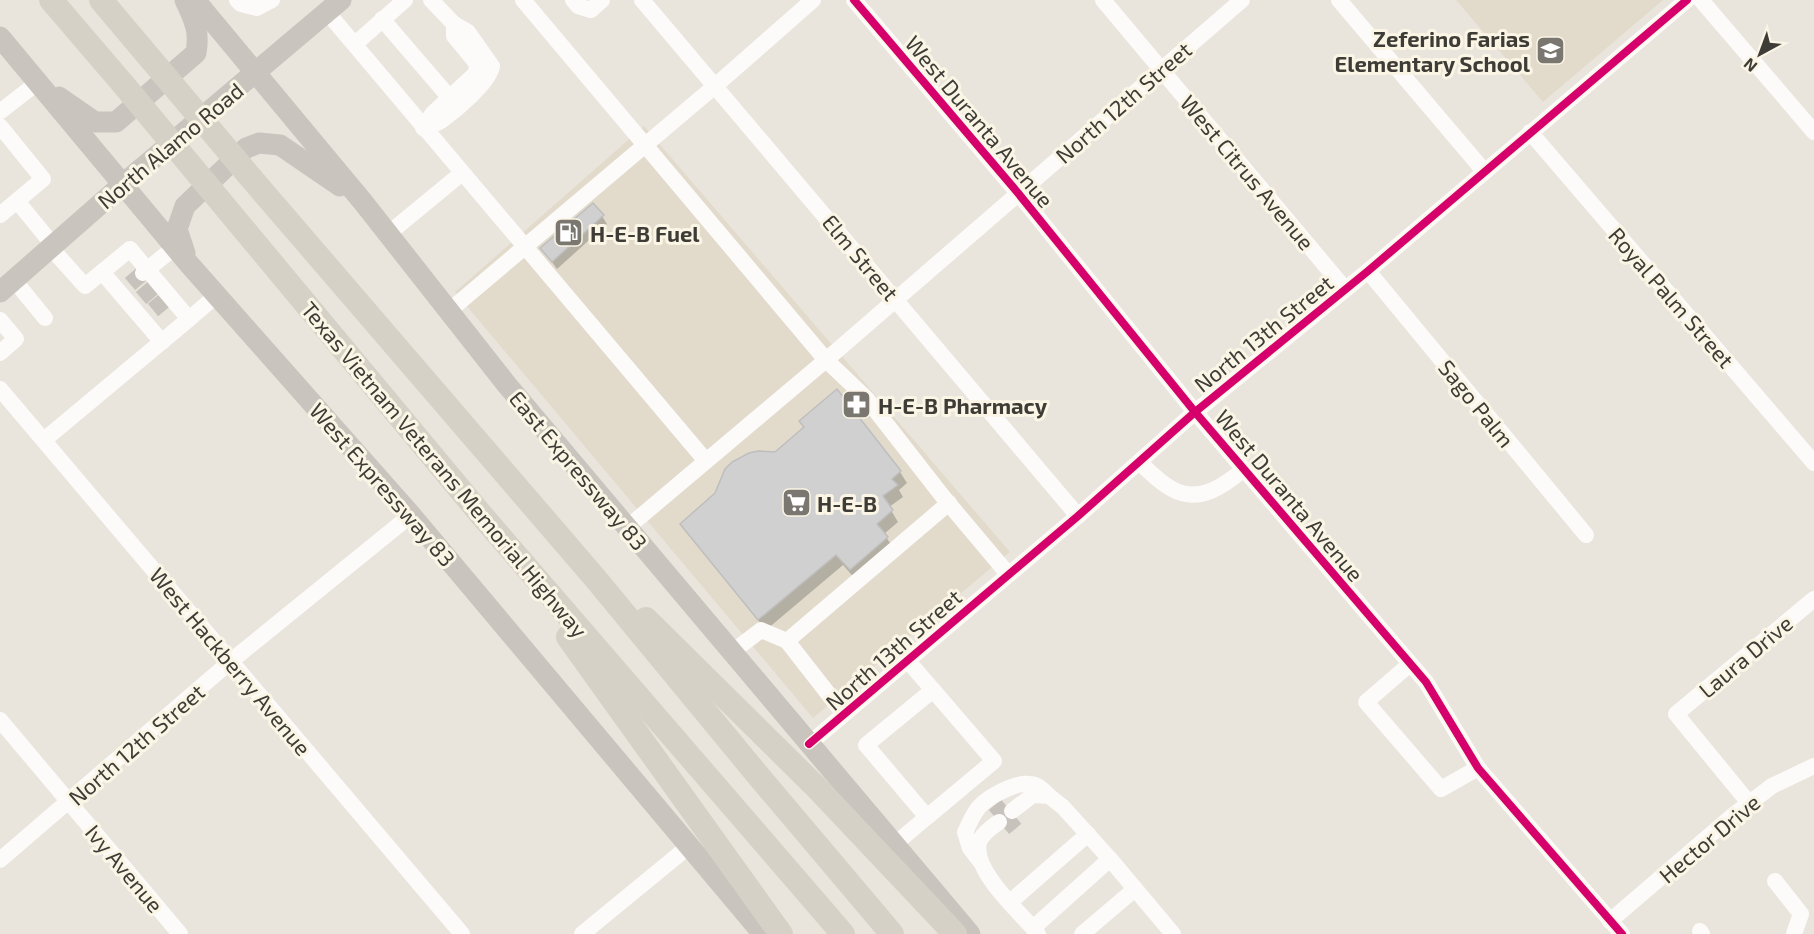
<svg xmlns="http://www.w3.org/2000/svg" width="1814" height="934" viewBox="0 0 1814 934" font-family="'Exo 2',sans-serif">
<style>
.built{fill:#e2dbcc}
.shadow{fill:#0003}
.building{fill:#d1d0d0;stroke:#bfbebe;stroke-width:1.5}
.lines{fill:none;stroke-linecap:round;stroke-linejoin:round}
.minor-tunnel{stroke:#c7c3bc;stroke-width:16;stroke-dasharray:16 8;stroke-linecap:butt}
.minor{stroke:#fcfbfa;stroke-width:16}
.major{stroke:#c9c5be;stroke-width:21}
.highway{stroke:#d6d1c6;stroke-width:24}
.cycleway-casing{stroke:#fbf5e5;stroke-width:11}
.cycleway{stroke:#d6006c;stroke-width:8}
.labels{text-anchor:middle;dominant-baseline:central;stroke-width:6;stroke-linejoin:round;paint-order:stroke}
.poi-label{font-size:22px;font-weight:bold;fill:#3e3c36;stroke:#fbf5e5;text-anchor:start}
.street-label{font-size:22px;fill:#3e3c36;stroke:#fbf5e5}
</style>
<rect width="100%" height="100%" fill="#e9e5dd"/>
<!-- built -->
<g class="built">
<path d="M1456,0H1663L1543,102Z"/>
<path d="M644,126L1010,552L813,718L455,292Z"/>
</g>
<!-- shadow -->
<g class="shadow">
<path d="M602,216L607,224L557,269L542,248Z"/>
<path d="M900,472L907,483L899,490L903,497L889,507L898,522L884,534L894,549L857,581L843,565L766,630L689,535L682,524Z"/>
</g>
<!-- building -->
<g class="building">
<path d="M593,203L604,215L552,262L540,248Z"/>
<path d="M837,389L901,471L892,479L898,485L883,496L893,510L877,524L888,537L850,570L836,555L758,620L680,524L715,493L725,469L732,462L749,453L758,451L775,452L804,427L799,421Z"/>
</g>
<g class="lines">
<!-- minor-tunnel -->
<g class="minor-tunnel">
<path d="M130,284L143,273"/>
<path d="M141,298L154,287"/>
<path d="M153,310L165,300"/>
<path d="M994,816L1007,805"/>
<path d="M1004,828L1017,817"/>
</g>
<!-- minor -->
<g class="minor">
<path d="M237,0L241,4L257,8L272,0"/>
<path d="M523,0L826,360L866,398L944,498L1008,574"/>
<path d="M573,0L578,6L591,10L602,0"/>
<path d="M642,0L1078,516"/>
<path d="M854,0L1018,193L1195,412L1426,682L1478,768L1622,934"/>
<path d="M1103,0L1345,289"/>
<path d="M1339,0L1484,171"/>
<path d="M1701,0L1814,132"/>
<path d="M327,12L706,461"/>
<path d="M382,19L456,105"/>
<path d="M355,44L405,0"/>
<path d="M0,110L1,111L37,83"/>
<path d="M427,122L433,113L476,73L477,64L454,36V24"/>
<path d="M0,126L43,179L0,215"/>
<path d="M423,128C429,126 436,124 441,121C455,111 490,82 492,66L468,32L454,24L431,0"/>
<path d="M1530,132L1814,463"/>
<path d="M17,201L53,245"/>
<path d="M388,234L462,173"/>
<path d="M51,248L85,286L130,249L189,319L217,295"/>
<path d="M1368,271L1586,535"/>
<path d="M102,272L162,342"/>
<path d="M143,273L175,247"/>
<path d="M14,280L45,318"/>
<path d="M449,311L715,86L813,0"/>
<path d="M0,320L16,339L0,353"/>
<path d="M0,389L462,934"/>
<path d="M44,440L189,319"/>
<path d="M1139,462C1149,471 1159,482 1172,489C1199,504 1224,486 1244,469"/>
<path d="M628,527L826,360L1242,0"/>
<path d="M732,652L761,630L787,641"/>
<path d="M907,660L933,690"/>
<path d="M1410,664L1366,702L1441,789L1478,768"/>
<path d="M844,714L787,641L949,503"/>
<path d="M0,720L180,934"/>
<path d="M809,744L1078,516L1195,412L1368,271L1687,0"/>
<path d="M1749,803L1676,714L1814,599"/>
<path d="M1012,811L1033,795L1049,796L1063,807L1110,859"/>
<path d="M999,822C992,827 982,834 979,842C972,869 1016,909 1033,928"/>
<path d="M895,844L927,817L866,745L933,690L994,761L927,817"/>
<path d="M0,860L231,661L411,515"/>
<path d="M980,861L970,848L965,832C969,824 973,814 979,807C988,797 1015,782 1029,784C1038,784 1043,790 1049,796"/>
<path d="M1775,881L1801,914L1794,934"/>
<path d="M1010,902L1088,834"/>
<path d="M1610,921L1731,817L1772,786L1814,766"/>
<path d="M1700,931L1702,934"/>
<path d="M582,934L688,847"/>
<path d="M1038,934L1033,928L1110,859L1173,934"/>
<path d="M1082,934L1135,889"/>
</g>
<!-- major -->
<g class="major">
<path d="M195,0L363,202L507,385L970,934"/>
<path d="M0,37L189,264L411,515L763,934"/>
<path d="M59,97L95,122H116L196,53C200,30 194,20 185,0"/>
<path d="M185,253L177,229L185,206L246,148L259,143L280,145L340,186"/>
<path d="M0,292L122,185L341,0"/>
</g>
<!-- highway -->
<g class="highway">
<path d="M51,0L123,84L478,511L843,934"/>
<path d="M101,0L251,178L595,578L761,779L892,934"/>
<path d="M646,619L818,789L955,934"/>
<path d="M568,637L781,934"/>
</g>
<defs>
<g id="cycleway">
<path d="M854,0L1018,193L1195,412L1426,682L1478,768L1622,934"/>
<path d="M809,744L1078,516L1195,412L1368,271L1687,0"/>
</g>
</defs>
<!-- cycleway casing -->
<use href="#cycleway" class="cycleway-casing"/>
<!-- cycleway -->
<use href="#cycleway" class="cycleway"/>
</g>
<!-- icons -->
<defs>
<symbol id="school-square" viewBox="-11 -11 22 22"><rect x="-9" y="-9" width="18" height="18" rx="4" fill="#7a7770" stroke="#fbf5e5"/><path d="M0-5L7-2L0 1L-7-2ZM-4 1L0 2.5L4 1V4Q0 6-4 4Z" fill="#fff"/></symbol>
<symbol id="fuel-square" viewBox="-11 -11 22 22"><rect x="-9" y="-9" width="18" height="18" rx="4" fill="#7a7770" stroke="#fbf5e5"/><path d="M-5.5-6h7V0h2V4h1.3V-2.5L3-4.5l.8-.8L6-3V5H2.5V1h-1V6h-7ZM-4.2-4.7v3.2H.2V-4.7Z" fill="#fff"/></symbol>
<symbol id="pharmacy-square" viewBox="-11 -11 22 22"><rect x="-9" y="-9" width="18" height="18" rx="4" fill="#7a7770" stroke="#fbf5e5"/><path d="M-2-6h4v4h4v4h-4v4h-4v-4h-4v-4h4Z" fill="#fff"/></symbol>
<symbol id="supermarket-square" viewBox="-11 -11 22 22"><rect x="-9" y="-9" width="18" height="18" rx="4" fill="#7a7770" stroke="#fbf5e5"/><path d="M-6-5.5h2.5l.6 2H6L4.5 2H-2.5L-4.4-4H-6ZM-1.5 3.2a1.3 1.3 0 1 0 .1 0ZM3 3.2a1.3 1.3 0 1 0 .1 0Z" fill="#fff"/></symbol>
</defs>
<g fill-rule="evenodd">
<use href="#school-square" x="1534" y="34" width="33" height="33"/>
<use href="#fuel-square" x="552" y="216" width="33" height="33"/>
<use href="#pharmacy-square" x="840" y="388" width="33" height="33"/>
<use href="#supermarket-square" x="780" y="486" width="33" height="33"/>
</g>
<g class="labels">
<!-- poi labels -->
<g class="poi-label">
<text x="1530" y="38" text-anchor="end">Zeferino Farias<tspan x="1530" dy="25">Elementary School</tspan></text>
<text x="590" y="233">H-E-B Fuel</text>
<text x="878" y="405">H-E-B Pharmacy</text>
<text x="817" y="503">H-E-B</text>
</g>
<!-- street labels -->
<g class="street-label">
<text transform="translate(1123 102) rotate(-41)">North 12th Street</text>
<text transform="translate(980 121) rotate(50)">West Duranta Avenue</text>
<text transform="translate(170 145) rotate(-40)">North Alamo Road</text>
<text transform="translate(1248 172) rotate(50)">West Citrus Avenue</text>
<text transform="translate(861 257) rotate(50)">Elm Street</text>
<text transform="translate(1672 297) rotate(49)">Royal Palm Street</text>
<text transform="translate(1263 333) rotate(-39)">North 13th Street</text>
<text transform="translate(1477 403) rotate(51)">Sago Palm</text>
<text transform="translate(445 469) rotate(50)">Texas Vietnam Veterans Memorial Highway</text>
<text transform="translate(579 470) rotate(50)">East Expressway 83</text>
<text transform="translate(383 484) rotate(49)">West Expressway 83</text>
<text transform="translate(1290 495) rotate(50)">West Duranta Avenue</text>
<text transform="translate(893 649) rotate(-41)">North 13th Street</text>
<text transform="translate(1745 656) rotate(-40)">Laura Drive</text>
<text transform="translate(231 661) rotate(50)">West Hackberry Avenue</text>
<text transform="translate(136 744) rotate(-41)">North 12th Street</text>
<text transform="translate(1709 838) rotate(-40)">Hector Drive</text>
<text transform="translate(125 868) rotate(50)">Ivy Avenue</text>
</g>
</g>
<!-- north arrow -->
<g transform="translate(1760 54) rotate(221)" stroke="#fbf5e5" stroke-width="4.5" paint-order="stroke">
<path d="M0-4.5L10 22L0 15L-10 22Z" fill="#3e3c36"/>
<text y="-9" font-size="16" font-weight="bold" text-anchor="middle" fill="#3e3c36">N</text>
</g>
</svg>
